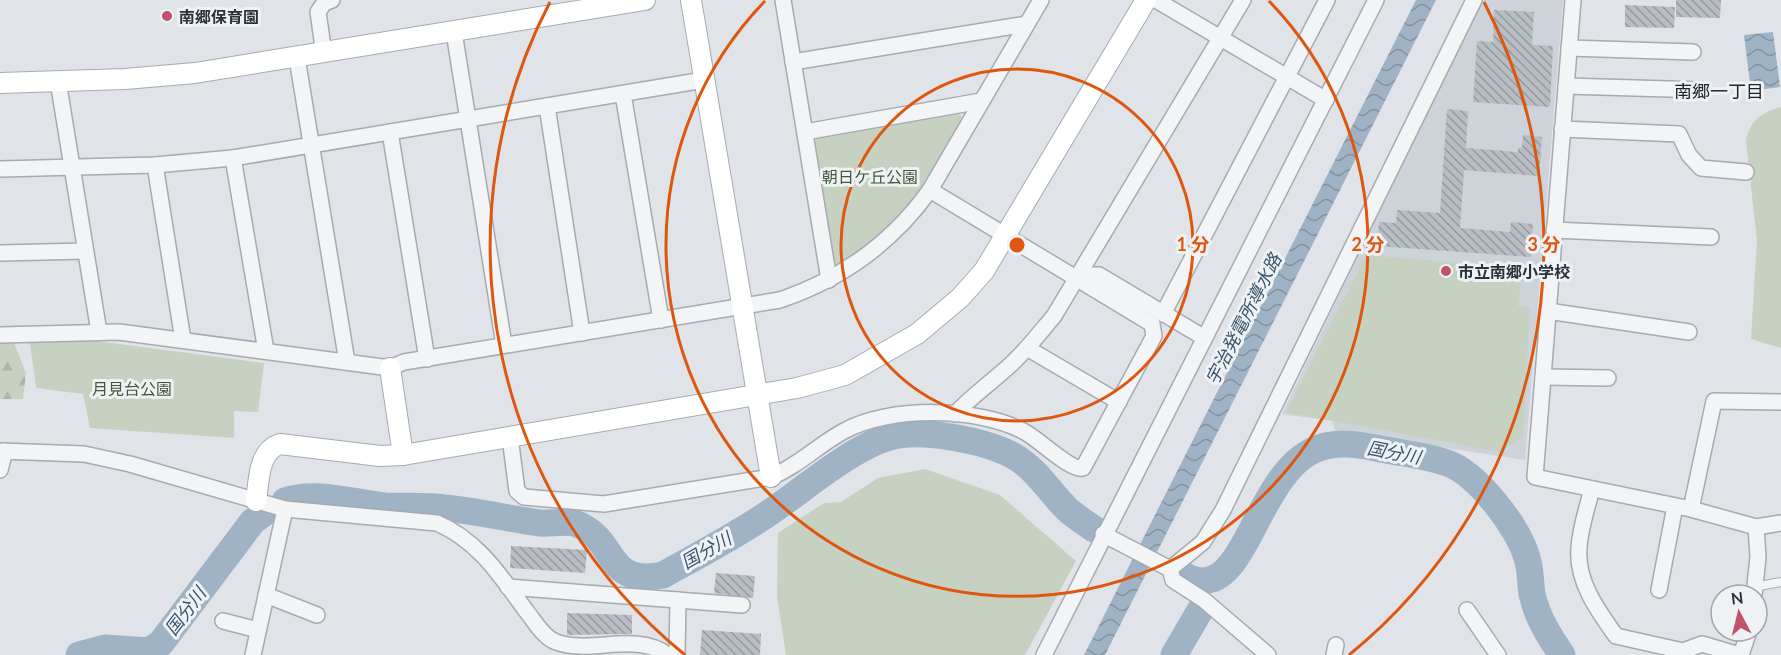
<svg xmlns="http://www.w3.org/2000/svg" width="1781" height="655" viewBox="0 0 1781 655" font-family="Lato,'Noto Sans JP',sans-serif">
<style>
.built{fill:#ced3d9}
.green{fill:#c7d1c2}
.forest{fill:url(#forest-firs)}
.water{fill:url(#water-waves)}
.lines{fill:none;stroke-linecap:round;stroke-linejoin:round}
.river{stroke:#9fb3c4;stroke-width:27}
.building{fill:url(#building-back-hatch)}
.lane-casing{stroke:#a6abb1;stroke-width:10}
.street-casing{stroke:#a6abb1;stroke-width:18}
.secondary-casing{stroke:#a6abb1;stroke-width:22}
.lane{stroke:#f2f4f6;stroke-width:8}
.street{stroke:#f2f4f6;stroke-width:15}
.secondary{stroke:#fff;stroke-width:20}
.ring{fill:none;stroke:#de570e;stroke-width:3}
.poi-dot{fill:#c0526a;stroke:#eff2f5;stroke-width:2}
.labels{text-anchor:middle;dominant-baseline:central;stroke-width:6;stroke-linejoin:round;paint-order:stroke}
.poi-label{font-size:16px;font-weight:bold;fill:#2a333d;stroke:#eff2f5;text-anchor:start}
.park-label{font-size:16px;fill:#415839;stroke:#eff2f5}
.neighbourhood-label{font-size:18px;fill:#1c242e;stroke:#eff2f5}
.water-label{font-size:18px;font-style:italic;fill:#39546d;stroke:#eff2f5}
.centre{fill:#de570e;stroke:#eff2f5;stroke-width:3}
.ring-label{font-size:18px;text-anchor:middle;font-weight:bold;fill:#de570e;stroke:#eff2f5;stroke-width:6;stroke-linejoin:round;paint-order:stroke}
</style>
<defs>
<pattern id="forest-firs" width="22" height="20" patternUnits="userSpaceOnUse" patternTransform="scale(1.5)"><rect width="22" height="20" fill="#c7d1c2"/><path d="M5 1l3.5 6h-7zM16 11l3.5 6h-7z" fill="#abb4a8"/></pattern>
<pattern id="water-waves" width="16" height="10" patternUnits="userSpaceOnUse" patternTransform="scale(1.5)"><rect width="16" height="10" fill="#9fb3c4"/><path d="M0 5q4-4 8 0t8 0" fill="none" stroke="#8292a0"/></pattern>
<pattern id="building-back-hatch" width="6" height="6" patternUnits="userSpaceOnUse" patternTransform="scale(1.5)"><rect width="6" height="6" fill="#b8bdc4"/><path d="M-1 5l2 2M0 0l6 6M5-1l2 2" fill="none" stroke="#969aa0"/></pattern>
</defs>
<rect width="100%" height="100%" fill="#e0e4e8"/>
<!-- built -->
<path class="built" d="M1482,0H1563L1525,460L1335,431L1332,421L1282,414Z"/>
<!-- green -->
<g class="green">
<path d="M1781,107V348L1751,339L1757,241L1746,141C1750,120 1762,112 1781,107Z"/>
<path d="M957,111L964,120L917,198L897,222L843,268L833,262L814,142L820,135Z"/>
<path d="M1366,255L1522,268L1518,306L1530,308L1523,436L1499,452L1286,412Z"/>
<path d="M89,340L264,363L258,412L234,411V438L90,428L83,394L36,388L30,343Z"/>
<path d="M925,469L1000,495L1076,561L1025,655H786L777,596L778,533L824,503L841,502L878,478Z"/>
</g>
<!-- forest -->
<path class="forest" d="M0,343H14L26,373L23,399H0Z"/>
<!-- water -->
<g class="water">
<path d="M1416,0H1436L1105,655H1084Z"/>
<path d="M1773,32L1780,87L1751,91L1744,35Z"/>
</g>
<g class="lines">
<!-- river -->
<g class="river">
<path d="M285,501C316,490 354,503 385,506C405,507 425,505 445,508C477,511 509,519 540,523C552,524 566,520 577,524C618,540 604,587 663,575C697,556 733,537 766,515C801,492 854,445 893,436C926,429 989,441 1017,458C1039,472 1050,493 1068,510C1076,517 1085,523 1094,529"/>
<path d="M1178,572C1189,578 1199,584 1212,579C1248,568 1264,472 1314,450C1334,441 1356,444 1376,448C1399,453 1425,455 1447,463C1477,473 1519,528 1527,558C1531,569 1530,582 1532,594C1537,617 1549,636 1562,655"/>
<path d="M79,655L105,648L149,651L161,643L253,521L263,514"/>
<path d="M1174,655L1202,607"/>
</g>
</g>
<!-- building -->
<g class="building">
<path d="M1676,0H1721L1720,18L1676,17Z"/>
<path d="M1625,5L1675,7L1674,28L1625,27Z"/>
<path d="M1494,10L1534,12L1532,45L1553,46L1550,107L1473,102L1477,41L1493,42Z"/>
<path d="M1447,109L1468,111L1466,148L1518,152V148H1522L1523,135L1542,137L1539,176L1464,170L1460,228L1510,232L1511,222L1533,224L1531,257L1377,246L1379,222L1396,223L1397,210L1440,213Z"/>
<path d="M511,546L587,550L585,573L510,568Z"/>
<path d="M716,573L755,576L753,598L714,593Z"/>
<path d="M567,613L632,615V634L567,635Z"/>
<path d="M702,630L761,634L760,655H700Z"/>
</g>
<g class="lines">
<defs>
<path id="lane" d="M1754,587L1781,582"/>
<g id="street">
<path d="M783,0L829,280"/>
<path d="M1156,0L1326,100"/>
<path d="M1573,0L1535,477L1691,509L1756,527L1781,523"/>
<path d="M454,32L504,345"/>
<path d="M1569,48L1693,52"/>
<path d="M324,54L318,12L324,3L332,0"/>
<path d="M297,58L347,362"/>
<path d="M793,62L1027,24"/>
<path d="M58,81L99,332"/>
<path d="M1566,86L1703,90"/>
<path d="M623,94L661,320"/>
<path d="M547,106L582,333"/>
<path d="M1562,129L1679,134L1689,155L1701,168L1746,172"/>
<path d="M390,132L427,359"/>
<path d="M805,132L981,101"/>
<path d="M233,158L266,351"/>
<path d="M155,165L183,340"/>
<path d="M0,169L155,165L233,158L704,80"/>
<path d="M1554,230L1711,237"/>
<path d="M0,253L85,251"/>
<path d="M1078,280L1088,275H1099L1203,337"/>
<path d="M1548,311L1689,332"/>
<path d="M1163,314L1327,0"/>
<path d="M0,335L119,332L390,368L404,362L780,300C842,279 892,243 930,190L1041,0"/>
<path d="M1027,348L1119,402"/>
<path d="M1543,377L1608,378"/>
<path d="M955,414C969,399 984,388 1000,374C1021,357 1037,336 1054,316L1243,0"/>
<path d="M510,437L517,491L524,497L604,504L771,477C798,466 818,445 844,431C889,406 977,407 1023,431C1038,438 1070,471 1083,468L1154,336L1152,324L930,190"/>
<path d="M0,451L84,454L130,464L285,509L437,523C479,541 501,577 527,612C535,622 544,638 556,642C592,655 635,631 668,655"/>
<path d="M0,470L5,451"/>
<path d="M1592,489C1587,508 1580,529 1579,548C1576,581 1598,611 1616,636L1683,651L1702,644L1739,655"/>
<path d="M1691,509L1714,401L1781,402"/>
<path d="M1103,534L1170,569L1173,580L1204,600L1268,655"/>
<path d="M1170,569L1203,542L1223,510L1474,0"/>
<path d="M508,587L742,605"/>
<path d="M1659,590L1675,506"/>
<path d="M266,595L317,615"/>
<path d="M1754,595L1758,557L1756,527"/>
<path d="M1467,610L1498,655"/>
<path d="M223,621L258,630"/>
<path d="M253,655L285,509"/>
<path d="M677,655L678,600"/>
<path d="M1044,655L1376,0"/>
<path d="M1334,655L1336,645"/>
<path d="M1741,655L1749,631"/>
</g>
<g id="secondary">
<path d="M691,0L771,477"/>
<path d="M0,83L125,79L195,73L645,0"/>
<path d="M390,368L403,455"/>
<path d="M256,501C259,481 258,451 280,444L380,456L403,455L797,388L845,375L917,334L960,298L984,271L1146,0"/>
</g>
</defs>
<!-- lane casing -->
<use href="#lane" class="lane-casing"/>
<!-- street casing -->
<use href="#street" class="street-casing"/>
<!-- secondary casing -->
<use href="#secondary" class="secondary-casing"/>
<!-- lane -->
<use href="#lane" class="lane"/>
<!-- street -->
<use href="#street" class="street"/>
<!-- secondary -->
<use href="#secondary" class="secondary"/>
</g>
<!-- distance rings -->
<g class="ring">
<circle cx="1017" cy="245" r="176"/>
<path d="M1269 1A351 351 0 1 1 765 1"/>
<path d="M685 655A527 527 0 0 1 550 2M1484 2A527 527 0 0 1 1349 655"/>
</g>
<!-- markers -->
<g class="poi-dot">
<circle cx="167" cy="16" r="6"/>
<circle cx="1446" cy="271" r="6"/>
</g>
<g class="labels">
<!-- poi labels -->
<g class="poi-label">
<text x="179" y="16">南郷保育園</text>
<text x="1458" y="271">市立南郷小学校</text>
</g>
<!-- park labels -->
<g class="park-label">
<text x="870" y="176">朝日ケ丘公園</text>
<text x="132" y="388">月見台公園</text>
</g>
<!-- neighbourhood labels -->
<g class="neighbourhood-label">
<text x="1719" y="91">南郷一丁目</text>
</g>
<!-- water labels -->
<g class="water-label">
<text transform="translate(1243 319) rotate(-63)">宇治発電所導水路</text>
<text transform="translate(1394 452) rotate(11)">国分川</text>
<text transform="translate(706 550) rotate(-30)">国分川</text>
<text transform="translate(185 611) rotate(-53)">国分川</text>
</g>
</g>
<circle cx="1017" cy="245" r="9" class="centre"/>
<g class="ring-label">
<text x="1193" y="251">1 分</text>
<text x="1368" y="251">2 分</text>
<text x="1544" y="251">3 分</text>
</g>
<!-- north arrow -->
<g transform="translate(1739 613) rotate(353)"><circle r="28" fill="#eff2f5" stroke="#a0a6ab" stroke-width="1.5"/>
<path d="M0-4.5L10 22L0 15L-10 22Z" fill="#c0526a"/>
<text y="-9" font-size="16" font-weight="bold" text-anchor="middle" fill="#2a333d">N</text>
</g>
</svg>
